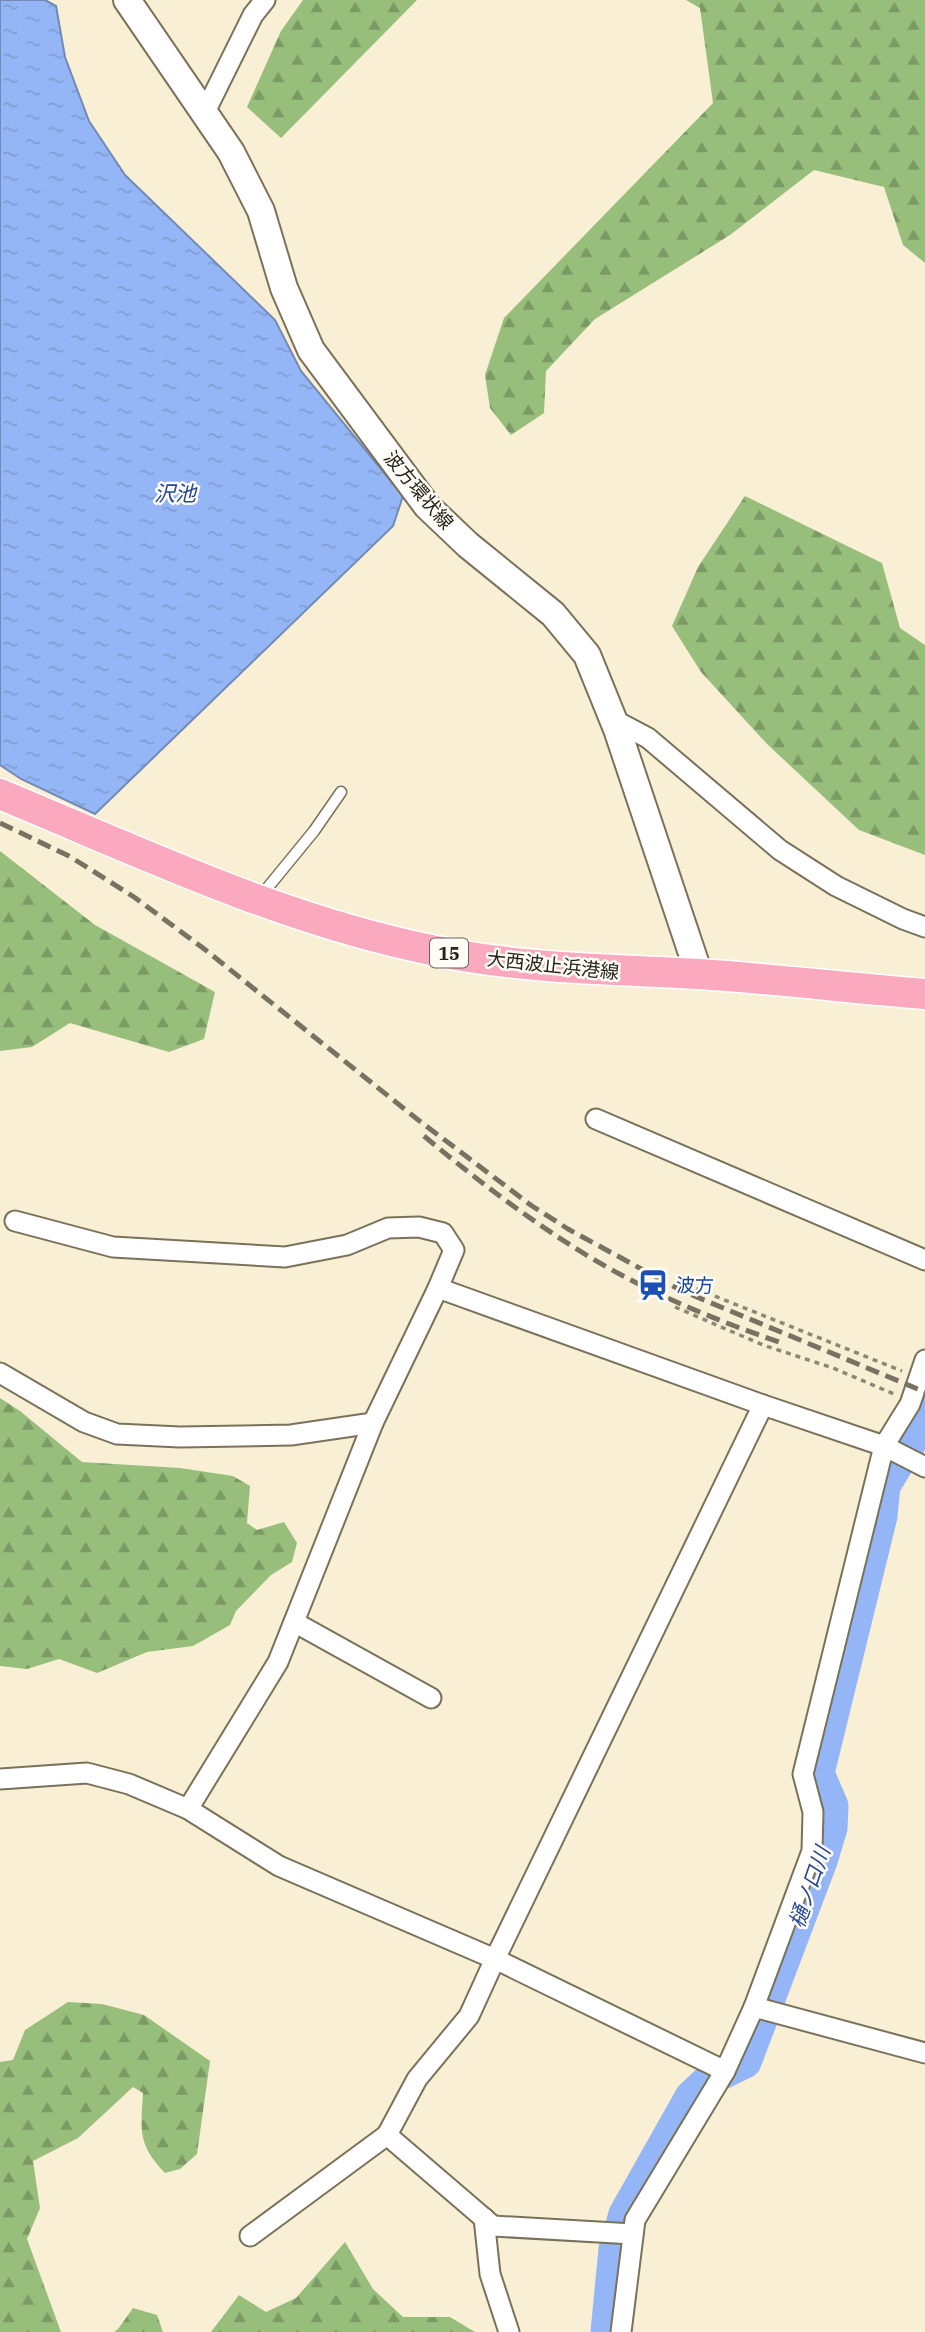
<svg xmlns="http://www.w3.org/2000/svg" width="925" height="2332" viewBox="0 0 925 2332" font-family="'IBM Plex Serif','Noto Sans JP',serif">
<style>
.forest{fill:url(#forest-firs)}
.water{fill:url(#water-ripples);stroke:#738ab5;stroke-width:2}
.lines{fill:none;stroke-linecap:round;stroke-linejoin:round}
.river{stroke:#94b6f7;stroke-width:33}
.service-casing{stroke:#7a715a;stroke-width:13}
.minor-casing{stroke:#7a715a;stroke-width:23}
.secondary-casing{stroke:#7a715a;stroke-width:30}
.primary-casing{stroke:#fff;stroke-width:33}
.path{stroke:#8d8775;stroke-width:3.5;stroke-dasharray:5 5;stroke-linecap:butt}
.service{stroke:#fff;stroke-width:10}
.minor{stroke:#fff;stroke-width:19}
.secondary{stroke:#fff;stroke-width:26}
.primary{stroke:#faa9be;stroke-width:30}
.rail{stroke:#787262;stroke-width:5;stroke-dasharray:14 7;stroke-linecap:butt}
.labels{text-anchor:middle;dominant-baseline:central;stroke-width:5;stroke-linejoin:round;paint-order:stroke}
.shield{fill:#fefcf7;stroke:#68655c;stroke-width:2}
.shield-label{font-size:18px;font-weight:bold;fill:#27241a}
.street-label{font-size:19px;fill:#27241a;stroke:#fefcf7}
.transit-label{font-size:19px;fill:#164399;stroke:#fefcf7;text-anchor:start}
.water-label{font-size:21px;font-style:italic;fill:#244692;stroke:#fefcf7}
</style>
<defs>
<pattern id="forest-firs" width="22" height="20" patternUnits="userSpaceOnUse" patternTransform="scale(1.75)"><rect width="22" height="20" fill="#97be7b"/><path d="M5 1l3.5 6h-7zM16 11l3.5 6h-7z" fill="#7b9a64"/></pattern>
<pattern id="water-ripples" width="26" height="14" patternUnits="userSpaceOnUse" patternTransform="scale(1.75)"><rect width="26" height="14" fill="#94b6f7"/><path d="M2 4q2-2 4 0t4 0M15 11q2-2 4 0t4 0" fill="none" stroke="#809cd3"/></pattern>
</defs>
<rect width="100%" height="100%" fill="#f9efd5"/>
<!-- forest -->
<g class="forest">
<path d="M303,0H417L281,138L247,107L281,31Z"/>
<path d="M686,0H925V263L903,245L884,187L814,170L730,235L595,319L546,371L544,413L511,435L490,408L485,375L504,318L713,103L700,8Z"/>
<path d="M745,496L882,563L900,628L925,645V855L859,830L767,744L701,672L672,626L698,567Z"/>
<path d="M0,851L95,925L215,992L204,1039L169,1052L70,1023L32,1047L0,1051Z"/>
<path d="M0,1398L20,1411L82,1462L180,1468L233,1476L250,1486L247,1523L257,1530L284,1522L297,1543L292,1562L271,1575L236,1611L230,1625L193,1646L147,1652L97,1673L59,1659L27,1669L0,1666Z"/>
<path d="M68,2002L102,2004L144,2015L210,2061L197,2154L180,2169L165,2173C137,2144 141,2130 143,2093L133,2087L78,2138L33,2161L40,2208L27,2239L61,2332H0V2062L13,2060L25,2030Z"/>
<path d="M345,2242L373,2289L403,2317H450L475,2332H211L239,2295L266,2312L296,2298Z"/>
<path d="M133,2308L157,2315L163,2332H114L118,2329Z"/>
</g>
<!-- water -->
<path class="water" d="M0,0H45L56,6L65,57L89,121L125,175L275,320L301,371L403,496L393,526L95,814L21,779L0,765Z"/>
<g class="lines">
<!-- river -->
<path class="river" d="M607,2332L615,2249L625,2214L691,2097L710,2079L745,2062L821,1861L831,1828L832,1806L818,1773L881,1516L884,1486L918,1429L925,1406"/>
<defs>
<path id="service" d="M260,897L314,831L341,792"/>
<g id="minor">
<path d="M205,112L253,15L265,0"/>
<path d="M612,719L648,738L780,850L836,886L903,919L925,927"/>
<path d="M596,1119L925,1260"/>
<path d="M15,1221L113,1247L285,1257L347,1245L388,1228L419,1227L443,1233L454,1250L438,1288L373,1423L278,1662L188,1809"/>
<path d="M438,1288L763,1405L884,1446L925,1467"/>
<path d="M0,1373L84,1422L117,1434L180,1437L291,1435L373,1423"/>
<path d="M294,1622L431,1698"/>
<path d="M0,1779L87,1773L129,1784L188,1809L279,1866L495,1959L469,2016L417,2079L387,2135L493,2226L633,2234"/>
<path d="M754,2007L925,2053"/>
<path d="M725,2071L495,1959L763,1405"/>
<path d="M484,2218L490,2274L509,2332"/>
<path d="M250,2236L387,2135"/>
<path d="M621,2332L635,2220L725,2071L754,2007L812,1851L813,1812L803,1774L884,1446L910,1404L925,1360"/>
</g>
<path id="secondary" d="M127,0L231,152L261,211L284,288L311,350L427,506L468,545L553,614L587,655L617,729L699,974"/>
<path id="primary" d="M0,794C142,853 284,921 436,951C523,969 611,969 699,974C774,979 850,988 925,994"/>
</defs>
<!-- service casing -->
<use href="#service" class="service-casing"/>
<!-- minor casing -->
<use href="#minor" class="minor-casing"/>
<!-- secondary casing -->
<use href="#secondary" class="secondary-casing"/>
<!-- primary casing -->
<use href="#primary" class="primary-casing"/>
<!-- path -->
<g class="path">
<path d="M687,1285L902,1371"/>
<path d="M675,1307L763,1345L833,1368L894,1394"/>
</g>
<!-- service -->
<use href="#service" class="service"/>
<!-- minor -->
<use href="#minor" class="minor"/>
<!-- secondary -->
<use href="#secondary" class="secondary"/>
<!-- primary -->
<use href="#primary" class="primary"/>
<!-- rail -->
<g class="rail">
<path d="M0,823L69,856L134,897L203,948L417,1119L532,1206L568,1229L680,1290L925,1392"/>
<path d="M424,1136C478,1181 533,1223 593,1259C652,1294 715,1320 779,1342"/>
</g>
</g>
<!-- icons -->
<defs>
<symbol id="station-bare" viewBox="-9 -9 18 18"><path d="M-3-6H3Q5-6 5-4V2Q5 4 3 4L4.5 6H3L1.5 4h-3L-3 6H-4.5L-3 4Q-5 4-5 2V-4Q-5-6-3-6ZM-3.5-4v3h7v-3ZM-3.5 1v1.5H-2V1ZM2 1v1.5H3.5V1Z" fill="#1a4fb4" stroke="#fefcf7" stroke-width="2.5" paint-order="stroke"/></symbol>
</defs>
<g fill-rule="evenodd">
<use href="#station-bare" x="631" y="1263" width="44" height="44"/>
</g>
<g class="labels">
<!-- shield labels -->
<rect class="shield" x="430" y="938.5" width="38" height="29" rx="5"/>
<g class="shield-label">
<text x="449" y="953">15</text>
</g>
<!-- street labels -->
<g class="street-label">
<text transform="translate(419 490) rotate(50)">波方環状線</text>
<text transform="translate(553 965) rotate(6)">大西波止浜港線</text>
</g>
<!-- transit labels -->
<g class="transit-label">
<text x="676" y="1285">波方</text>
</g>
<!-- water labels -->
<g class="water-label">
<text x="175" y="493">沢池</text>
<text transform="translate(809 1887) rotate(-71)">樋ノ口川</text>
</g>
</g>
</svg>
